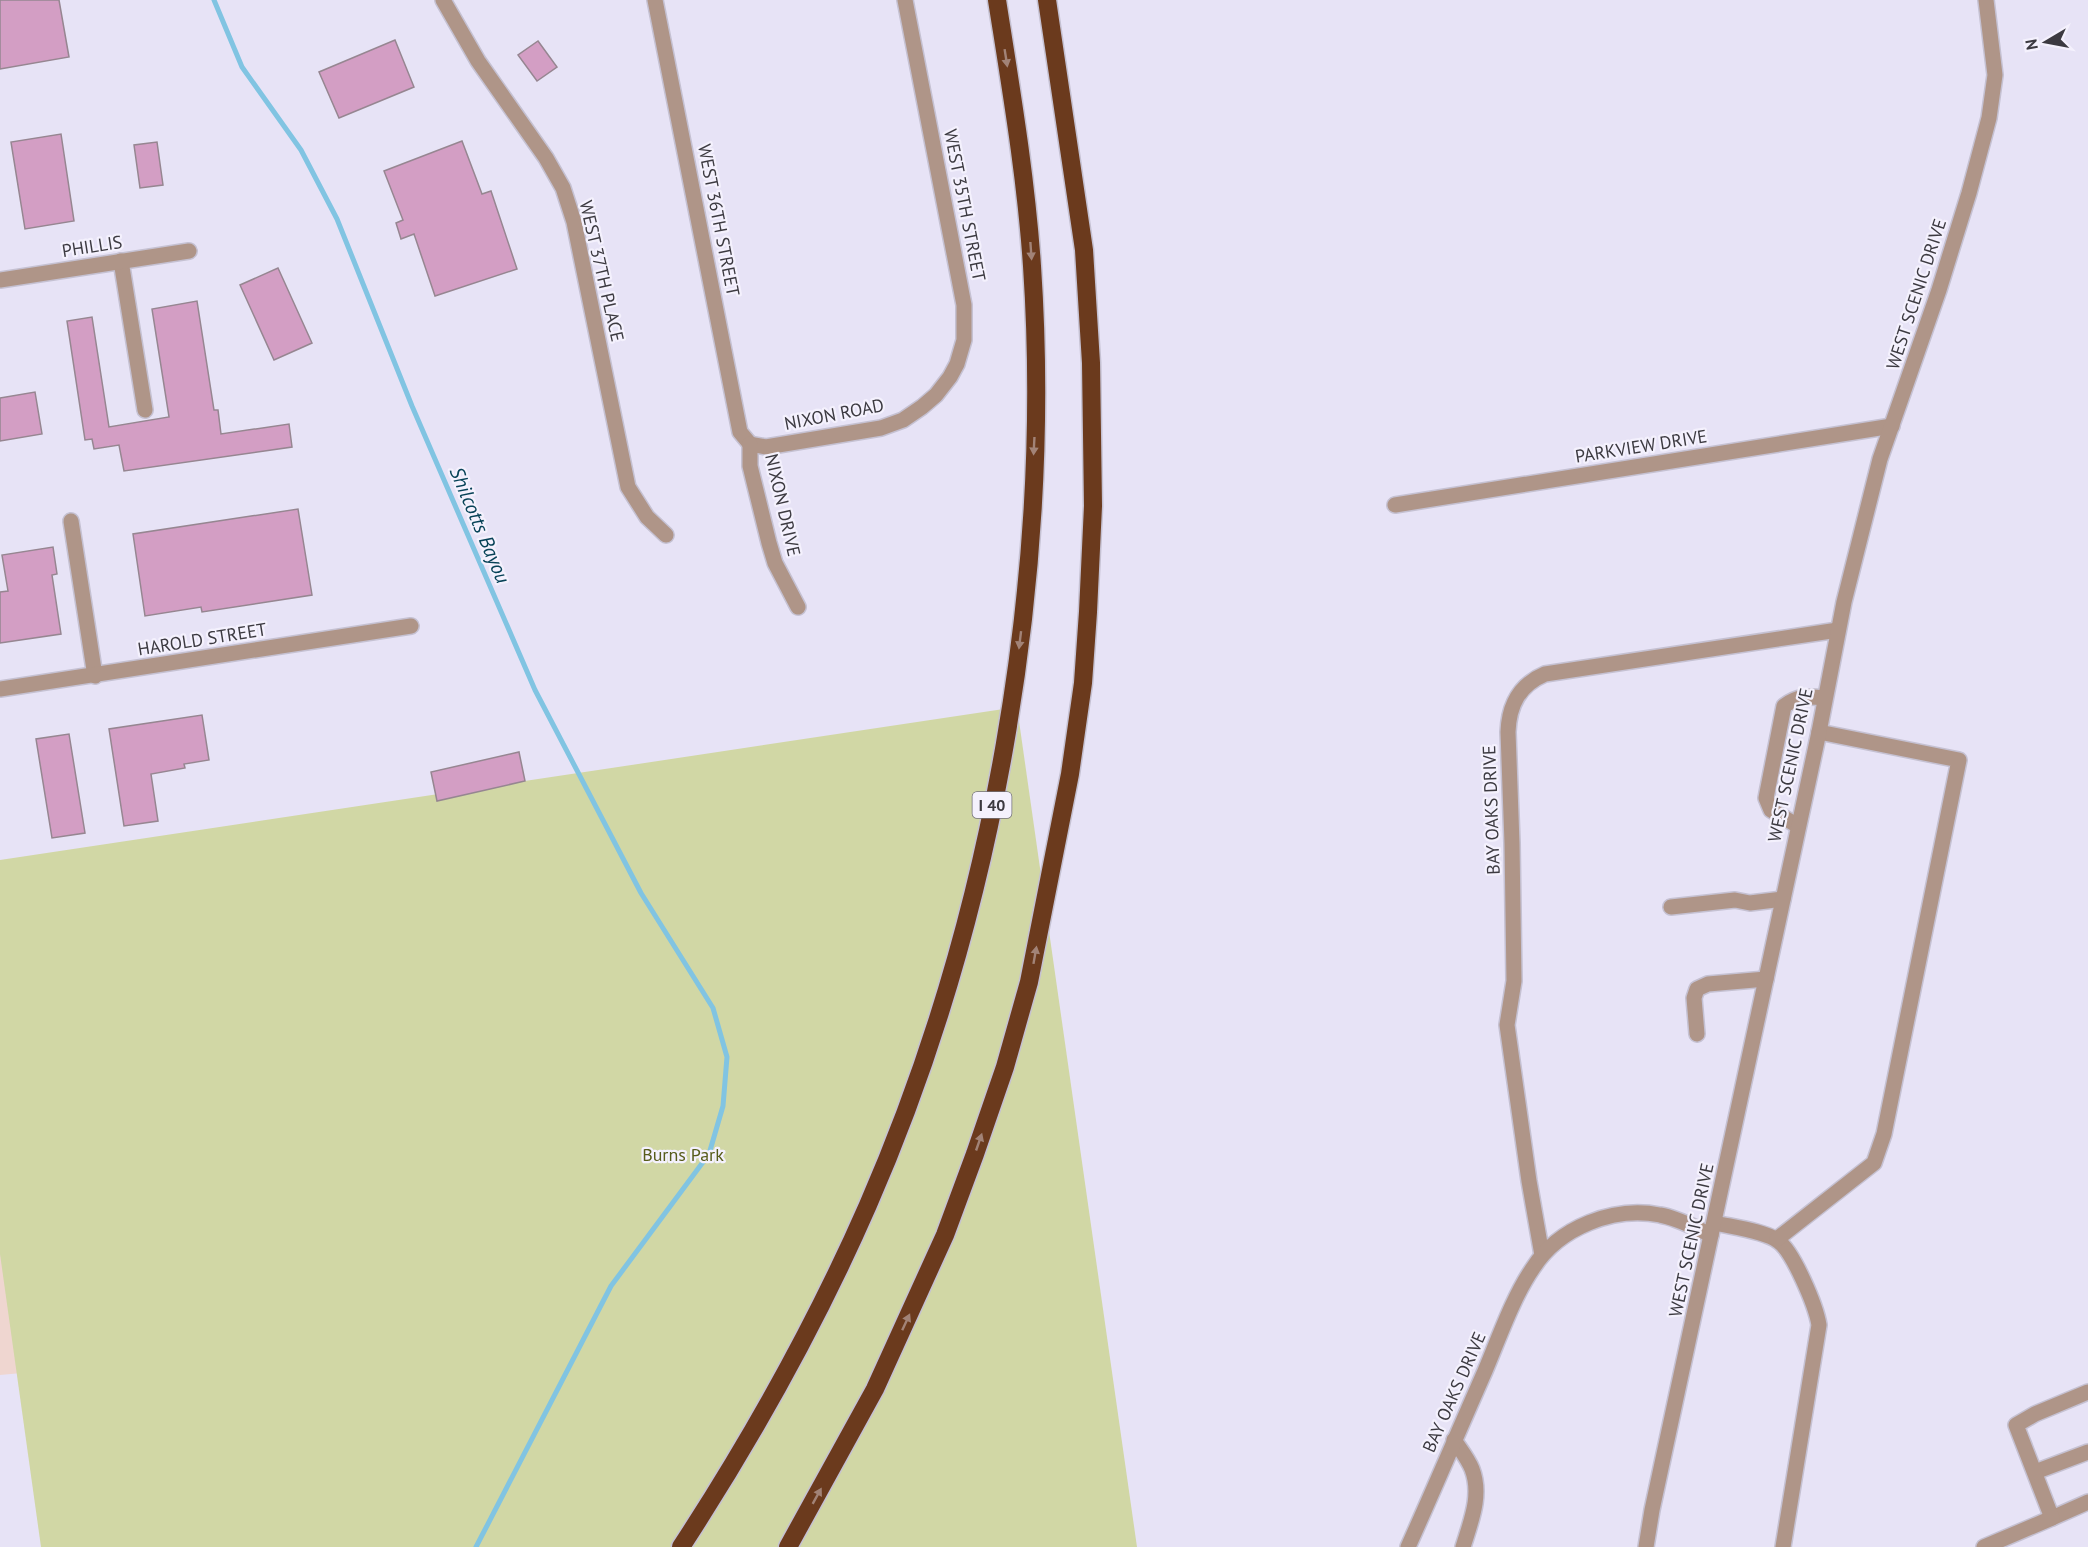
<svg xmlns="http://www.w3.org/2000/svg" width="2088" height="1547" viewBox="0 0 2088 1547" font-family="'PT Sans',sans-serif">
<style>
.education{fill:#efd6d0}
.green{fill:#d1d7a5}
.lines{fill:none;stroke-linecap:round;stroke-linejoin:round}
.stream{stroke:#81c4e2;stroke-width:5}
.building{fill:#d39ec4;stroke:#968691;stroke-width:1.5}
.minor-casing{stroke:#c5c1d2;stroke-width:18}
.highway-casing{stroke:#c5c1d2;stroke-width:21}
.minor{stroke:#af9588;stroke-width:15}
.highway{stroke:#6b3a1d;stroke-width:18}
.oneway{fill:#a28377}
.labels{text-anchor:middle;dominant-baseline:central;stroke-width:4.5;stroke-linejoin:round;paint-order:stroke}
.shield{fill:#f4f1fd;stroke:#737179;stroke-width:1.5}
.shield-label{font-size:16px;font-weight:bold;fill:#3c3a41}
.street-label{font-size:18px;fill:#3c3a41;stroke:#f4f1fd}
.park-label{font-size:18px;fill:#575c1a;stroke:#f4f1fd}
.water-label{font-size:20px;font-style:italic;fill:#074257;stroke:#f4f1fd}
</style>
<rect width="100%" height="100%" fill="#e7e3f6"/>
<!-- education -->
<path class="education" d="M0,999L33,1372L0,1375Z"/>
<!-- green -->
<path class="green" d="M1017,707L1137,1547H41L0,1254V860Z"/>
<g class="lines">
<!-- stream -->
<path class="stream" d="M214,0L242,67L301,150L337,219L412,406L535,690L641,893L713,1008L727,1057L723,1106L709,1154L611,1286L476,1547"/>
</g>
<!-- building -->
<g class="building">
<path d="M0,0H59L69,57L0,69Z"/>
<path d="M395,40L414,87L339,118L319,72Z"/>
<path d="M538,41L557,67L537,81L518,55Z"/>
<path d="M61,134L74,221L25,229L11,142Z"/>
<path d="M462,141L482,194L491,191L517,269L435,296L414,234L401,239L396,223L403,220L384,171Z"/>
<path d="M157,142L163,185L140,188L134,145Z"/>
<path d="M278,268L312,343L274,360L240,285Z"/>
<path d="M197,301L214,410H218L221,434L289,424L292,447L124,471L119,445L94,449L92,439L85,440L67,321L92,317L109,427L169,417L152,309Z"/>
<path d="M35,392L42,434L0,441V398Z"/>
<path d="M298,509L312,595L202,612L201,607L145,616L133,534Z"/>
<path d="M53,547L57,574L52,575L61,634L0,643V592L8,591L2,555Z"/>
<path d="M202,715L209,760L184,764L185,768L151,774L158,821L124,826L109,729Z"/>
<path d="M69,734L85,833L52,838L36,739Z"/>
<path d="M519,752L525,781L437,801L431,772Z"/>
</g>
<g class="lines">
<defs>
<g id="minor">
<path d="M443,0L478,61L546,158L563,188L574,222L628,487L647,517L666,535"/>
<path d="M655,0L740,432L750,444"/>
<path d="M121,261L145,410"/>
<path d="M0,280L189,251"/>
<path d="M750,444L766,447L881,428L903,420L922,407L936,395L950,377L957,364L964,340V305L905,0"/>
<path d="M750,444V466L769,543L775,563L798,607"/>
<path d="M1395,505L1892,426"/>
<path d="M71,521L95,676"/>
<path d="M0,689L411,626"/>
<path d="M1798,826L1771,810L1766,798L1784,706C1798,696 1807,696 1824,698"/>
<path d="M1671,907L1735,900L1750,903L1783,899"/>
<path d="M1697,1034L1694,998L1697,989L1708,984L1766,979"/>
<path d="M1715,1223C1732,1227 1765,1231 1778,1241C1793,1251 1816,1306 1819,1325L1783,1547"/>
<path d="M1777,1239L1874,1163L1884,1134L1959,760L1819,732"/>
<path d="M1542,1255L1529,1181L1507,1025L1514,981L1512,843L1508,732C1509,705 1519,685 1545,674L1838,630"/>
<path d="M1454,1440C1460,1449 1468,1459 1472,1469C1482,1495 1471,1521 1463,1547"/>
<path d="M2035,1472L2088,1452"/>
<path d="M2052,1518L2088,1502"/>
<path d="M1408,1547C1434,1489 1459,1430 1485,1371C1499,1338 1513,1297 1533,1268C1559,1227 1614,1206 1660,1215C1678,1218 1695,1228 1711,1235"/>
<path d="M1646,1547L1652,1510L1819,732L1844,602L1880,459L1939,290L1969,193L1989,118L1995,75L1986,0"/>
<path d="M1984,1547L2052,1518L2016,1425L2035,1414L2088,1392"/>
</g>
<g id="highway">
<path d="M681,1547C752,1438 816,1324 868,1205C993,919 1053,577 1032,266C1026,177 1011,89 997,0"/>
<path d="M788,1547L875,1389L945,1235L975,1154L1005,1067L1029,982L1070,774L1083,683L1088,612L1093,506L1091,363L1084,250L1047,0"/>
</g>
</defs>
<!-- minor casing -->
<use href="#minor" class="minor-casing"/>
<!-- highway casing -->
<use href="#highway" class="highway-casing"/>
<!-- minor -->
<use href="#minor" class="minor"/>
<!-- highway -->
<use href="#highway" class="highway"/>
</g>
<!-- one-way arrows -->
<defs><path id="oneway-solid" d="M-6-.8H1V-3.2L6.5 0L1 3.2V.8H-6Z" transform="scale(1.5)"/></defs>
<g class="oneway">
<use href="#oneway-solid" transform="translate(1006 58) rotate(81)"/>
<use href="#oneway-solid" transform="translate(1031 251) rotate(86)"/>
<use href="#oneway-solid" transform="translate(1034 446) rotate(93)"/>
<use href="#oneway-solid" transform="translate(1020 640) rotate(97)"/>
<use href="#oneway-solid" transform="translate(1035 955) rotate(-80)"/>
<use href="#oneway-solid" transform="translate(979 1142) rotate(-71)"/>
<use href="#oneway-solid" transform="translate(906 1322) rotate(-65)"/>
<use href="#oneway-solid" transform="translate(817 1496) rotate(-61)"/>
</g>
<g class="labels">
<!-- shield labels -->
<rect class="shield" x="972.5" y="792" width="39" height="26" rx="4.5"/>
<g class="shield-label">
<text x="992" y="805">I 40</text>
</g>
<!-- street labels -->
<g class="street-label">
<text transform="translate(965 205) rotate(79)">WEST 35TH STREET</text>
<text transform="translate(719 220) rotate(79)">WEST 36TH STREET</text>
<text transform="translate(92 246) rotate(-9)">PHILLIS</text>
<text transform="translate(602 271) rotate(77)">WEST 37TH PLACE</text>
<text transform="translate(1916 294) rotate(-72)">WEST SCENIC DRIVE</text>
<text transform="translate(834 414) rotate(-11)">NIXON ROAD</text>
<text transform="translate(1641 446) rotate(-9)">PARKVIEW DRIVE</text>
<text transform="translate(783 505) rotate(77)">NIXON DRIVE</text>
<text transform="translate(202 639) rotate(-9)">HAROLD STREET</text>
<text transform="translate(1790 765) rotate(-78)">WEST SCENIC DRIVE</text>
<text transform="translate(1491 810) rotate(-92)">BAY OAKS DRIVE</text>
<text transform="translate(1691 1240) rotate(-78)">WEST SCENIC DRIVE</text>
<text transform="translate(1454 1392) rotate(-66)">BAY OAKS DRIVE</text>
</g>
<!-- park labels -->
<g class="park-label">
<text x="683" y="1154">Burns Park</text>
</g>
<!-- water labels -->
<g class="water-label">
<text transform="translate(480 525) rotate(67)">Shilcotts Bayou</text>
</g>
</g>
<!-- north arrow -->
<g transform="translate(2046 42) rotate(260)" stroke="#f4f1fd" stroke-width="4.5" paint-order="stroke">
<path d="M0-4.5L10 22L0 15L-10 22Z" fill="#3c3a41"/>
<text y="-9" font-size="16" font-weight="bold" text-anchor="middle" fill="#3c3a41">N</text>
</g>
</svg>
